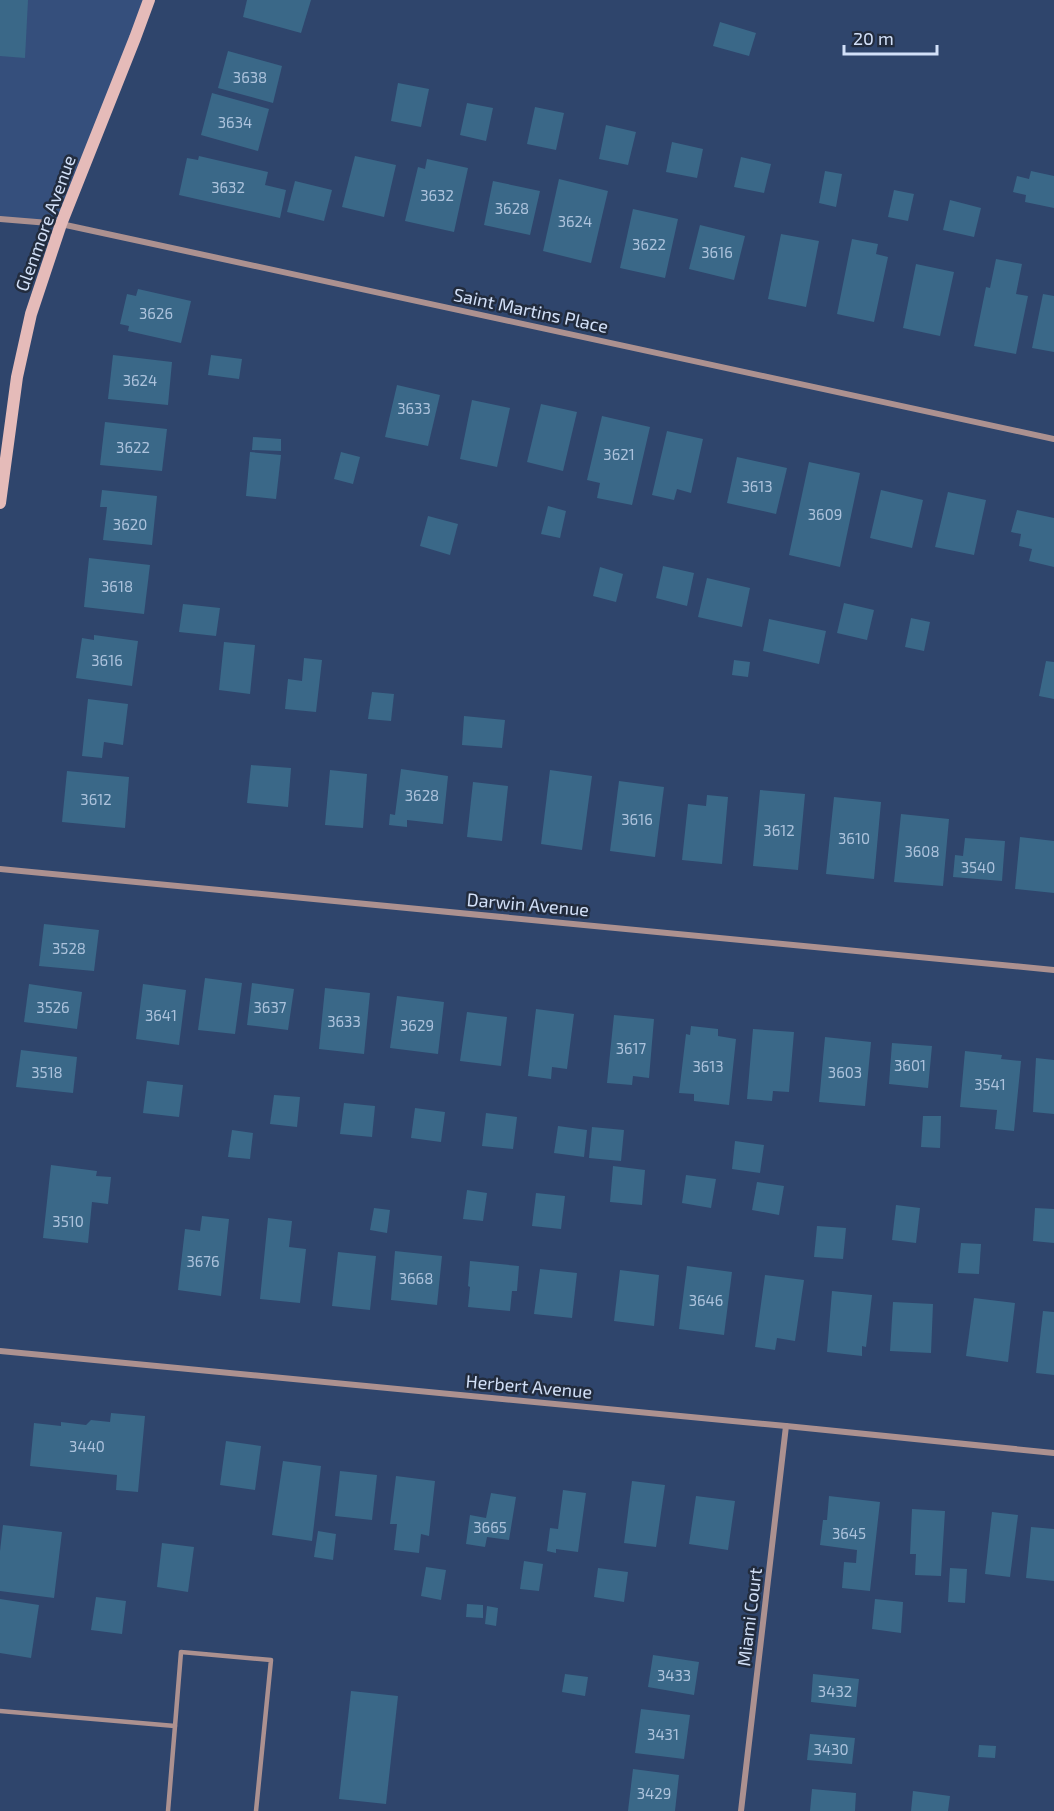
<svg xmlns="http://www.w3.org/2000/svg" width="1054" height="1811" viewBox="0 0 1054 1811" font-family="'Exo 2',sans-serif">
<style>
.built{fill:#354f7c}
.building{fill:#3a6888}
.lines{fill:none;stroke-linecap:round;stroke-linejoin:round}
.lane{stroke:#ac9190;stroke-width:4.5}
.street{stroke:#ac9190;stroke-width:6}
.secondary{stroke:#e5bbb9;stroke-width:12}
.labels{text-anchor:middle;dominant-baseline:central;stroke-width:5;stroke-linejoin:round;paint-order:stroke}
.number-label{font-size:15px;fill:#acc2dc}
.street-label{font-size:18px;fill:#d2e0f8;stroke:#222c3e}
</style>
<rect width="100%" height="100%" fill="#2f456c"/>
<!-- built -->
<path class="built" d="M0,0H149L61,224L0,219Z"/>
<!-- building -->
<g class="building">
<path d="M0,0H28L25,58L0,56Z"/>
<path d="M247,0H311L301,33L243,17Z"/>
<path d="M720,22L756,33L749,56L713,46Z"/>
<path d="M228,51L282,66L273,103L218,88Z"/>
<path d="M398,83L429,89L421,127L391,121Z"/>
<path d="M212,93L269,109L258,151L201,135Z"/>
<path d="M467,103L493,108L486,141L460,135Z"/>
<path d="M535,107L564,113L556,150L527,144Z"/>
<path d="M606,125L636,132L628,165L599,159Z"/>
<path d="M672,142L703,149L697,178L666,172Z"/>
<path d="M199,156L268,172L265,185L286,190L280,218L179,195L187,158L198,160Z"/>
<path d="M355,156L396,165L384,217L342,207Z"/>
<path d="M741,157L771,164L764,193L734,187Z"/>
<path d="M427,159L468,168L454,232L405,221L418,167L425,169Z"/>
<path d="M825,171L842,174L836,207L819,203Z"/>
<path d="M1031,171L1054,176V208L1025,202L1026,195L1013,192L1017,176L1029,179Z"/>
<path d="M559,179L608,191L591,263L543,251Z"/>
<path d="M295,181L332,190L324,221L287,212Z"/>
<path d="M493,181L540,191L530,235L484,225Z"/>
<path d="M894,190L914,194L908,221L888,217Z"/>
<path d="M950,200L981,208L974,237L943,230Z"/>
<path d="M633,209L678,219L665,278L620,268Z"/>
<path d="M700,225L745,236L734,280L689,269Z"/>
<path d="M781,234L819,241L806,307L768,299Z"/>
<path d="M852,239L878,244L876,254L888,257L874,322L837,314Z"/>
<path d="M996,259L1022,264L1016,294L1028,296L1016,354L974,346L986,287L990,288Z"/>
<path d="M916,264L954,272L940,336L903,328Z"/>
<path d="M138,289L191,301L181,343L128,331L129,326L120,324L127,294L136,296Z"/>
<path d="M1043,294L1054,296V352L1032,348Z"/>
<path d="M113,355L172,362L168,405L108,399Z"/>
<path d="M211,355L242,359L239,379L208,375Z"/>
<path d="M397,385L440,395L428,446L385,437Z"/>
<path d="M472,400L510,408L497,467L460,459Z"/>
<path d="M541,404L577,412L563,471L527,462Z"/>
<path d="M602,416L650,427L632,505L597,498L600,483L587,480Z"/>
<path d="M105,422L167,429L162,471L100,465Z"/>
<path d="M667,431L703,439L691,493L677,489L674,500L652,495Z"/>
<path d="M253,437L281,439V451L252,450Z"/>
<path d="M250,452L281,455L276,499L246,496Z"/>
<path d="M341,452L360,457L353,484L334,479Z"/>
<path d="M737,457L787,468L776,514L727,503Z"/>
<path d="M809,462L860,473L840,567L789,555Z"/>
<path d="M102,490L157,496L152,545L103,540L107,507H100Z"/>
<path d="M881,490L923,500L912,548L870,538Z"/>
<path d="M948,492L986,500L974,555L935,547Z"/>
<path d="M548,506L566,511L560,538L541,534Z"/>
<path d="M1017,510L1054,518V567L1029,561L1032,549L1019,546L1021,534L1011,532Z"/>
<path d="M428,516L458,524L450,555L420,546Z"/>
<path d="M89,558L150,565L144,614L84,607Z"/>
<path d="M663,566L694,573L687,606L656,598Z"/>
<path d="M600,567L623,574L616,602L593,596Z"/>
<path d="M707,578L750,588L742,627L698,617Z"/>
<path d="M844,603L874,610L867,640L837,633Z"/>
<path d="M183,604L220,608L216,636L179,632Z"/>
<path d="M911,618L930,622L924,651L905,647Z"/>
<path d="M769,619L826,631L819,664L763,651Z"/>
<path d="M94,635L138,641L132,686L76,678L82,638L94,640Z"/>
<path d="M224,642L255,645L250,694L219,690Z"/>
<path d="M304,658L322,660L316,712L285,709L288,679L302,681Z"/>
<path d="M734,660L750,662L748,677L732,675Z"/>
<path d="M1046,661L1054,662V699L1039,696Z"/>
<path d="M372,692L394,694L391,721L368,719Z"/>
<path d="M88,699L128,704L123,745L104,742L102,758L82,756Z"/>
<path d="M464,716L505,720L502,748L462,745Z"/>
<path d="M251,765L291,768L288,807L247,803Z"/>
<path d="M401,769L448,776L443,824L407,820V827L389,825L390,814L395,815Z"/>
<path d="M330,770L367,774L363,828L325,825Z"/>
<path d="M550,770L592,776L582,850L541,844Z"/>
<path d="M67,771L129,777L125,828L62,822Z"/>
<path d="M619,781L664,787L655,857L610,851Z"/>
<path d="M473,782L508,786L502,841L467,837Z"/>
<path d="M760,790L805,794L798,870L753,866Z"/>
<path d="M707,795L728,797L722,864L682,860L688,804L706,806Z"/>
<path d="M834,797L881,802L874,879L826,874Z"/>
<path d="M901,814L949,819L943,886L894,882Z"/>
<path d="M1020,837L1054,841V893L1015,889Z"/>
<path d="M965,838L1005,841L1002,881L953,877L955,855L963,856Z"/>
<path d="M44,924L99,930L94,971L39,966Z"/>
<path d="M205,978L242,983L235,1034L198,1030Z"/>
<path d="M252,983L294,989L288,1030L247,1025Z"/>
<path d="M29,984L82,992L77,1029L24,1022Z"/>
<path d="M143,984L186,990L179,1045L136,1039Z"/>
<path d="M325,988L370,993L364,1054L319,1049Z"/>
<path d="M397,996L444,1002L438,1054L390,1048Z"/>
<path d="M536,1009L574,1014L567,1069L552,1067L551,1079L528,1076Z"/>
<path d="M467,1012L507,1017L501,1066L460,1061Z"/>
<path d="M614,1015L654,1019L649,1078L633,1076L632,1085L607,1083Z"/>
<path d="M691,1026L718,1029V1036L736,1039L729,1105L694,1101V1094L679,1093L686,1034L690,1035Z"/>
<path d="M753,1029L794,1032L789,1092L773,1091L772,1101L747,1099Z"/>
<path d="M825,1037L871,1042L865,1106L819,1102Z"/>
<path d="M892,1043L932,1046L928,1088L889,1084Z"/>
<path d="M21,1050L77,1057L73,1093L16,1087Z"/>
<path d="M965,1051L1002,1055L1001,1059L1021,1061L1014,1131L995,1129L997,1110L960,1107Z"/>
<path d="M1036,1058L1054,1060V1114L1033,1112Z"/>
<path d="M147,1081L183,1085L179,1117L143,1113Z"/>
<path d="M274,1095L300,1097L297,1127L270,1124Z"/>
<path d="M344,1103L375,1106L372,1137L340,1134Z"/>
<path d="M415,1108L445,1112L441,1142L411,1138Z"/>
<path d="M486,1113L517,1117L513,1149L482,1146Z"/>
<path d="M923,1116H941L940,1148L921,1147Z"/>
<path d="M558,1126L587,1130L584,1157L554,1153Z"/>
<path d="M592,1127L624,1130L621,1161L589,1158Z"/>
<path d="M232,1130L253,1133L250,1159L228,1157Z"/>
<path d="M735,1141L764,1145L760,1173L732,1169Z"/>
<path d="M51,1165L97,1171L96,1176L111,1177L108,1204L92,1202L88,1243L43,1238Z"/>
<path d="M613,1166L645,1170L642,1205L610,1202Z"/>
<path d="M686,1175L716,1179L711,1208L682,1203Z"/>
<path d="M757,1182L784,1186L779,1215L752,1210Z"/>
<path d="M467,1190L487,1193L483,1221L463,1219Z"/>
<path d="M536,1193L565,1196L561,1229L532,1226Z"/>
<path d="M896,1205L920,1208L916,1243L892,1240Z"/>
<path d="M374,1208L390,1210L387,1233L370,1230Z"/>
<path d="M1035,1208L1054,1209V1243L1033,1241Z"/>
<path d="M202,1216L229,1219L221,1296L178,1290L185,1229L200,1231Z"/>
<path d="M268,1218L292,1221L289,1247L306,1249L300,1303L260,1299Z"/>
<path d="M817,1226L846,1228L843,1259L814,1257Z"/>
<path d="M961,1243L981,1244L979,1274L958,1273Z"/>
<path d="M395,1251L442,1256L437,1305L391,1300Z"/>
<path d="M338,1252L376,1256L370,1310L332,1306Z"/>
<path d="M470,1261L519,1266L517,1291H512L510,1311L468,1307L470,1287L468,1286Z"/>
<path d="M687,1266L732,1272L724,1335L679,1329Z"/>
<path d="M540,1269L577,1273L572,1318L534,1314Z"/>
<path d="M620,1270L659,1275L654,1326L614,1321Z"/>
<path d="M765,1275L804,1280L795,1341L777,1338L775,1350L755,1347Z"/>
<path d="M832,1291L872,1295L866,1347L862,1346V1356L827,1352Z"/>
<path d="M974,1298L1015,1303L1008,1362L966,1356Z"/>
<path d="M893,1302L933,1304L931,1353L890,1351Z"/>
<path d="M1043,1311L1054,1312V1375L1036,1373Z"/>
<path d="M111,1413L145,1416L138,1492L116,1490L117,1475L30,1466L34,1423L61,1426V1422L86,1425L91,1420L110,1422Z"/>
<path d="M226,1441L261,1446L255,1490L220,1485Z"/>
<path d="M283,1461L321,1466L312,1541L272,1535Z"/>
<path d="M340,1471L377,1475L372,1520L335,1516Z"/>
<path d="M396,1476L435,1481L429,1536L421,1534L419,1553L394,1550L397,1524H390Z"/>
<path d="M632,1481L665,1485L656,1547L624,1543Z"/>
<path d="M563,1490L586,1493L578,1552L556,1549V1553L547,1551L550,1528L558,1529Z"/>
<path d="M491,1493L516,1497L509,1540L487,1537L485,1547L466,1544L470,1515L486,1518Z"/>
<path d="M696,1496L735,1501L728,1550L689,1544Z"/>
<path d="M829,1496L880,1502L870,1591L842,1588L844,1562L856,1563L857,1550L820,1545L823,1520H827Z"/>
<path d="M912,1509L945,1511L941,1576L915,1575L916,1554H910Z"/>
<path d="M992,1512L1018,1515L1010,1577L985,1574Z"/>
<path d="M3,1525L62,1532L54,1598L0,1591V1551Z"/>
<path d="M1031,1527L1054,1529V1581L1026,1578Z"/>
<path d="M318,1531L336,1534L333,1560L314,1557Z"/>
<path d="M162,1543L194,1547L188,1592L157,1587Z"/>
<path d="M524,1561L543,1564L539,1591L520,1589Z"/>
<path d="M426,1567L446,1570L441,1600L421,1596Z"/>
<path d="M598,1568L628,1572L624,1602L594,1597Z"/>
<path d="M950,1568L967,1569L965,1603L948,1602Z"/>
<path d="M96,1597L126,1601L122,1634L91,1630Z"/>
<path d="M0,1599L39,1605L31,1658L0,1653Z"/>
<path d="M875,1599L903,1602L901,1633L872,1629Z"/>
<path d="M467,1604L483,1605V1618L466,1617Z"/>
<path d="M487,1606L498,1608L496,1626L485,1624Z"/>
<path d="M653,1655L699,1662L694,1695L648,1687Z"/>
<path d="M565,1674L588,1677L585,1696L562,1692Z"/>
<path d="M813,1674L859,1679L856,1707L811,1702Z"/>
<path d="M351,1691L398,1696L386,1804L339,1799Z"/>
<path d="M641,1709L690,1715L684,1759L635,1753Z"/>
<path d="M810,1734L855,1738L852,1764L807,1760Z"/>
<path d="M979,1745L996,1746L995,1758L978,1757Z"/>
<path d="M633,1769L679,1775L675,1811H628Z"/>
<path d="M812,1789L856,1793L855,1811H810Z"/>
<path d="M913,1791L950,1796L948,1811H911Z"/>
</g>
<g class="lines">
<!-- lane -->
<g class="lane">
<path d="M0,1711L175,1726L181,1652L271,1660L256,1811"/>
<path d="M168,1811L175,1726"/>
</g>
<!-- street -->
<g class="street">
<path d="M0,219L61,224L1054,439"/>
<path d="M0,869L1054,970"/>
<path d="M0,1351L786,1426L1054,1453"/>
<path d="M741,1811L786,1426"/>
</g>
<!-- secondary -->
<path class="secondary" d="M0,503L17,377L31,314L61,224L135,38L149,0"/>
</g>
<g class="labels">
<!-- number labels -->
<g class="number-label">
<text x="250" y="77">3638</text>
<text x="235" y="122">3634</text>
<text x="228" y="187">3632</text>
<text x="437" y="195">3632</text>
<text x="512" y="208">3628</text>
<text x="575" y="221">3624</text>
<text x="649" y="244">3622</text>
<text x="717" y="252">3616</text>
<text x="156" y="313">3626</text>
<text x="140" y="380">3624</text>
<text x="414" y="408">3633</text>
<text x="133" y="447">3622</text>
<text x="619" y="454">3621</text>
<text x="757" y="486">3613</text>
<text x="825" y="514">3609</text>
<text x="130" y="524">3620</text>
<text x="117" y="586">3618</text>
<text x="107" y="660">3616</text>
<text x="422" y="795">3628</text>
<text x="96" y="799">3612</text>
<text x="637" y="819">3616</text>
<text x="779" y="830">3612</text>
<text x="854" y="838">3610</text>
<text x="922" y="851">3608</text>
<text x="978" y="867">3540</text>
<text x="69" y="948">3528</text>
<text x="53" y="1007">3526</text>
<text x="270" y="1007">3637</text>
<text x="161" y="1015">3641</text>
<text x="344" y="1021">3633</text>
<text x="417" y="1025">3629</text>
<text x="631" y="1048">3617</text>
<text x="910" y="1065">3601</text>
<text x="708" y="1066">3613</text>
<text x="47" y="1072">3518</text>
<text x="845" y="1072">3603</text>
<text x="990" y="1084">3541</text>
<text x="68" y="1221">3510</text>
<text x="203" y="1261">3676</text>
<text x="416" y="1278">3668</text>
<text x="706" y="1300">3646</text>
<text x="87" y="1446">3440</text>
<text x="490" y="1527">3665</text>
<text x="849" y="1533">3645</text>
<text x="674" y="1675">3433</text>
<text x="835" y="1691">3432</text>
<text x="663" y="1734">3431</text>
<text x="831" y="1749">3430</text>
<text x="654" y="1793">3429</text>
</g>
<!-- street labels -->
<g class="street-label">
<text transform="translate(45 223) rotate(-70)">Glenmore Avenue</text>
<text transform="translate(531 310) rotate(12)">Saint Martins Place</text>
<text transform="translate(528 904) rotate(5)">Darwin Avenue</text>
<text transform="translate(529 1386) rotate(5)">Herbert Avenue</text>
<text transform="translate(749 1617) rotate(-83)">Miami Court</text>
</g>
</g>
<!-- scale -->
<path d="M844 45v9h93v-9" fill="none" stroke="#d2e0f8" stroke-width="3"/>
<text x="853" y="45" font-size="18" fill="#d2e0f8" stroke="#222c3e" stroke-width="4.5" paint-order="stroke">20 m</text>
</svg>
